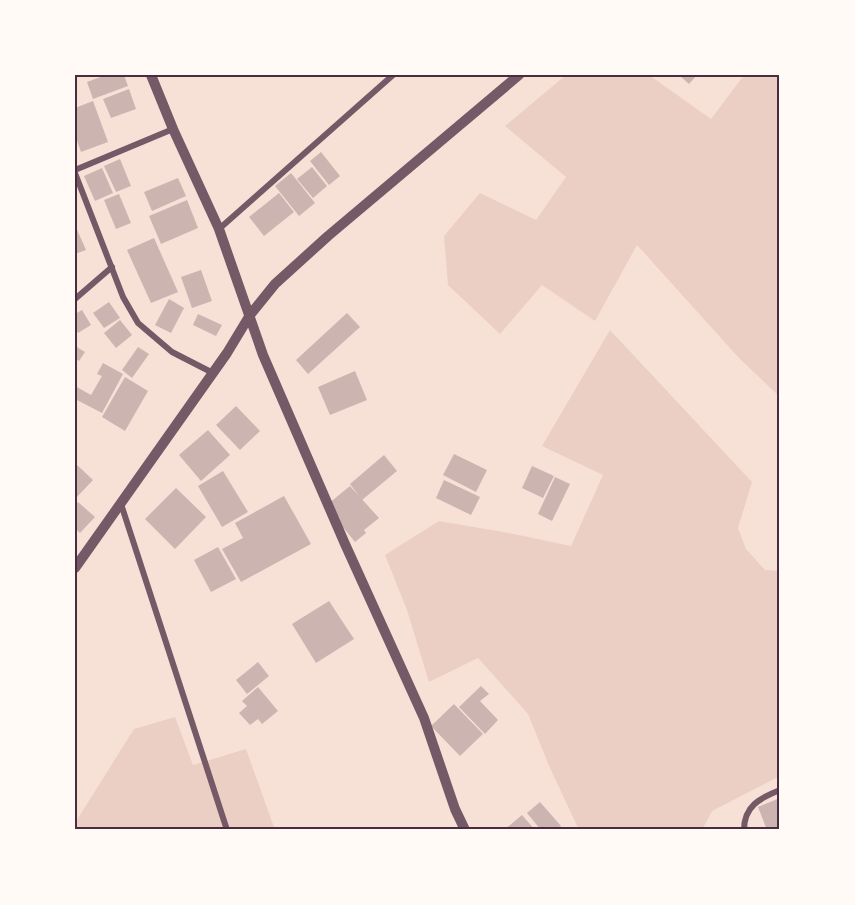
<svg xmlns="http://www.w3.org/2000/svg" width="855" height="905" viewBox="0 0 855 905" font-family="Lato,sans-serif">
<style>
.green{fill:#ebcfc5}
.building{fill:#ccb4b1}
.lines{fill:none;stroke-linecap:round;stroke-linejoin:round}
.minor{stroke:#755966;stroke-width:6}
.tertiary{stroke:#755966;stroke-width:10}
.neatline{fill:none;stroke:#4a2c40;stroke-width:2}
</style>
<rect width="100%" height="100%" fill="#f7e1d7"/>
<!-- green -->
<g class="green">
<path d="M566,75H649L711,119L744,75H780V397L739,358L637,245L595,321L542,285L500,334L448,285L444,236L480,193L536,220L566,177L505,126Z"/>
<path d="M610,330L752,482L738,528L746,549L765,570L780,571V776L712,811L702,830H579L550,768L528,714L478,658L429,682L407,610L385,555L439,521L514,534L571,546L603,475L542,446Z"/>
<path d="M175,717L193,765L246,749L275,830H75V823L134,729Z"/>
</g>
<!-- building -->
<g class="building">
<path d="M106,75H124L128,86L93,99L87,82Z"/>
<path d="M679,75H697L689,84Z"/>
<path d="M129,89L136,109L111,118L103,99Z"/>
<path d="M93,101L108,142L81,152L75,135V108Z"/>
<path d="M321,152L340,176L329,185L310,161Z"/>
<path d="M120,159L131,186L116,192L104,166Z"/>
<path d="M312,167L327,186L313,198L297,179Z"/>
<path d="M102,168L113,193L95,201L84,176Z"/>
<path d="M291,173L315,203L299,216L275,186Z"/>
<path d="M178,178L186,196L152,211L144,192Z"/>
<path d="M279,193L294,212L264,236L249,217Z"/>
<path d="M119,194L131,223L116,229L104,200Z"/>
<path d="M187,200L198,228L161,244L149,216Z"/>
<path d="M75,225L86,250L75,254Z"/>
<path d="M154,238L178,292L151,303L127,250Z"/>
<path d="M201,270L212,301L192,308L181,277Z"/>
<path d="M169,299L184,308L171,333L155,325Z"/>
<path d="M109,302L120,318L104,328L93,313Z"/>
<path d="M82,310L91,325L78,333L75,328V314Z"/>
<path d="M347,313L360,327L308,374L296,360Z"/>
<path d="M198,314L222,325L216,336L193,325Z"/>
<path d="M120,320L132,335L116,348L104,333Z"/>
<path d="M75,346L85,352L79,361L75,358Z"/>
<path d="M138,347L149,354L132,378L122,370Z"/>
<path d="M103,363L123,374L102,413L75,399V386L91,395L102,376L97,374Z"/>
<path d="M355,371L367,400L330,415L318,387Z"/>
<path d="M125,377L148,391L125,431L102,417Z"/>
<path d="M236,406L260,431L240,450L216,425Z"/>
<path d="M208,430L230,455L201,481L179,455Z"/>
<path d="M454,454L487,470L476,492L443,475Z"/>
<path d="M384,455L397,471L362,500L350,484Z"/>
<path d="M75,463L93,480L75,499Z"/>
<path d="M532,466L554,476L543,498L522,488Z"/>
<path d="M223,471L248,512L222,527L198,486Z"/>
<path d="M555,477L570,484L552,521L538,514Z"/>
<path d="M444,480L480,497L471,515L436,498Z"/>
<path d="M350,486L379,518L364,530L366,533L355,542L338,521L340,519L328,504Z"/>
<path d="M176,488L206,517L175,549L145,519Z"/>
<path d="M284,496L311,544L241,582L222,549L243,538L235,523Z"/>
<path d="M78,502L95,517L80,533L75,528V505Z"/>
<path d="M218,547L236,579L211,592L194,560Z"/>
<path d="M329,601L354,639L316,663L292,624Z"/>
<path d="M258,662L269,676L247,694L236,680Z"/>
<path d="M481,686L489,694L480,701L498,720L485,734L459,707Z"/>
<path d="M258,687L278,711L262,724L258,719L250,725L239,713L247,706L242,701Z"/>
<path d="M454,704L483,734L460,756L431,726Z"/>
<path d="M780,798V830H767L758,807Z"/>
<path d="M540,802L561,826L556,830H541L527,813Z"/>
<path d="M522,815L535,830H504Z"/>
</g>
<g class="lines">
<!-- minor -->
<g class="minor">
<path d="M75,170L173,129"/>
<path d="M75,173L123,297L138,323L172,352L213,373"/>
<path d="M219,229L393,75"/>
<path d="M75,299L112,267"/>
<path d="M121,504L227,830"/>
<path d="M744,830C744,806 760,798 780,790"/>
</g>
<!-- tertiary -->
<g class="tertiary">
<path d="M151,75L173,129L219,229L263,355L345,544L424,718L455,809L465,830"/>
<path d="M75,568L227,353L250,315L275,284L328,236L519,75"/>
</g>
</g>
<!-- border -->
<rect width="855" height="905" fill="none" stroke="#fffaf5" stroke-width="153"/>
<rect x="76" y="76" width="702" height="752" class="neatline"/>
</svg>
